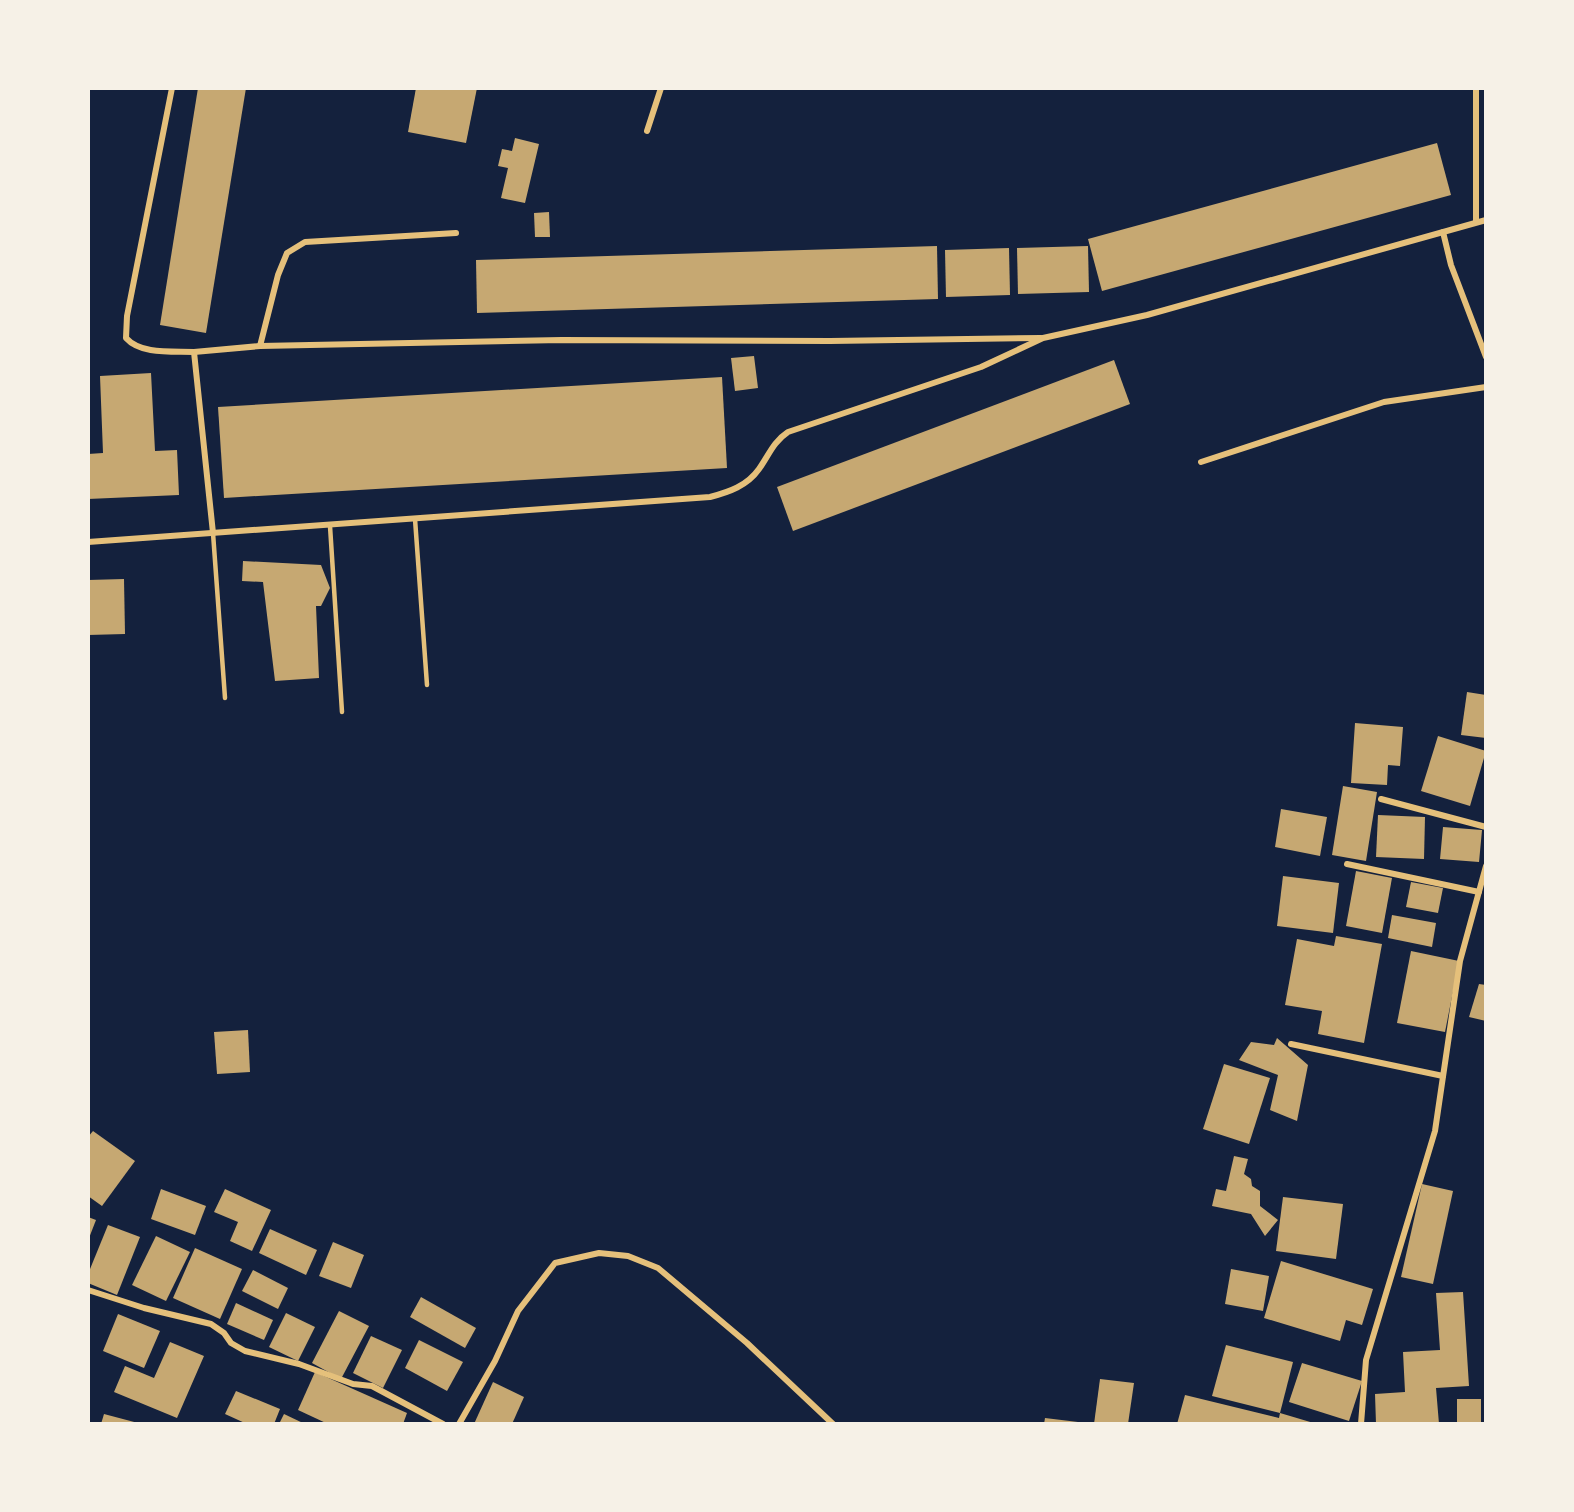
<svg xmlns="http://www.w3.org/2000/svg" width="1574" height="1512" viewBox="0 0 1574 1512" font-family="'Asap Condensed',sans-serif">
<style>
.building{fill:#c6a872}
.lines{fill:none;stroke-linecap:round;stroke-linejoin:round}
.service{stroke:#e5c07b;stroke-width:4.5}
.minor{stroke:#e5c07b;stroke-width:6}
</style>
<rect width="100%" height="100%" fill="#14213d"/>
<!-- building -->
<g class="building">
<path d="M198,88H246L206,333L160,325Z"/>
<path d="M416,88H477L466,143L408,132Z"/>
<path d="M515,138L539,144L525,203L501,198L508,168L498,166L502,149L512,151Z"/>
<path d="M1437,143L1451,195L1102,291L1088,239Z"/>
<path d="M549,212L550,237H535L534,213Z"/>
<path d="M937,246L938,299L477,313L476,260Z"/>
<path d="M1088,246L1089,292L1018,294L1017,248Z"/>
<path d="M1009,248L1010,295L946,297L945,250Z"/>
<path d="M754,356L758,388L735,391L731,358Z"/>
<path d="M1114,360L1130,404L793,531L777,487Z"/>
<path d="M151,373L155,451L177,450L179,495L88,499V454L103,453L100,376Z"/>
<path d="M722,377L727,468L224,498L218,407Z"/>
<path d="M243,561L321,565L330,588L321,606H316L319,678L275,681L263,582L242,581Z"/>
<path d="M124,579L125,634L88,635V580Z"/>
<path d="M1467,692L1486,695V738L1461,735Z"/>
<path d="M1355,723L1403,727L1400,766L1388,765L1387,785L1351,783Z"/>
<path d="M1438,736L1486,751L1470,806L1421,791Z"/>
<path d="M1343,786L1377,792L1366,861L1332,855Z"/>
<path d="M1281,809L1327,817L1320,856L1275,847Z"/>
<path d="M1378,815L1425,817L1424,859L1376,857Z"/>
<path d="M1443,827L1482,830L1479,862L1440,859Z"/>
<path d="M1356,871L1392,878L1382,933L1346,926Z"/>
<path d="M1283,876L1339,883L1333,933L1277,926Z"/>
<path d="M1411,882L1443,888L1438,913L1406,907Z"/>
<path d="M1392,915L1436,923L1432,947L1388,938Z"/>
<path d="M1336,936L1382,944L1364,1043L1318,1034L1322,1011L1285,1005L1297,939L1334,946Z"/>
<path d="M1411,951L1459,961L1445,1032L1397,1023Z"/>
<path d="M1479,984L1486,985V1021L1469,1017Z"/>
<path d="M248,1030L250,1072L217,1074L214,1032Z"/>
<path d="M1277,1038L1308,1065L1297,1121L1270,1110L1278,1075L1239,1060L1251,1042L1274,1045Z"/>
<path d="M1224,1064L1270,1078L1249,1144L1203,1129Z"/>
<path d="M93,1131L135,1161L102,1206L88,1196V1137Z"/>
<path d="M1234,1156L1248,1159L1244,1174L1251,1179L1252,1186L1260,1191V1206L1278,1220L1265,1236L1251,1214L1212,1206L1216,1189L1226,1191Z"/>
<path d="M1422,1184L1453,1191L1433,1284L1401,1277Z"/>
<path d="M161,1189L206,1206L195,1235L151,1219Z"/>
<path d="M225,1189L271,1210L252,1251L230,1241L238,1222L214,1212Z"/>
<path d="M1283,1197L1343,1204L1336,1259L1276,1251Z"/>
<path d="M88,1217L96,1220L89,1238H88Z"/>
<path d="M108,1225L140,1237L117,1295L88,1283V1274Z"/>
<path d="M270,1229L317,1250L306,1275L259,1253Z"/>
<path d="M156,1236L190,1252L166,1301L132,1285Z"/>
<path d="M333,1242L364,1255L351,1288L319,1276Z"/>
<path d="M195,1248L242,1269L220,1319L173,1298Z"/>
<path d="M1281,1261L1373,1289L1362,1325L1346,1320L1340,1341L1264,1318Z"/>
<path d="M1231,1269L1269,1276L1263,1311L1225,1304Z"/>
<path d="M253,1270L288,1288L278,1309L242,1291Z"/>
<path d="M1463,1292L1469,1386L1436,1388L1439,1424H1376L1375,1394L1405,1392L1403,1352L1440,1350L1436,1293Z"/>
<path d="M421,1297L476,1328L465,1348L410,1317Z"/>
<path d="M236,1303L273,1320L264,1340L227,1324Z"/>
<path d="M339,1311L369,1326L341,1379L312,1363Z"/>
<path d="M286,1313L315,1327L298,1361L269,1347Z"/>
<path d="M118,1314L160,1331L144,1368L103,1351Z"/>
<path d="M371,1336L402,1350L383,1388L353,1373Z"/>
<path d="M419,1340L463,1362L447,1391L405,1368Z"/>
<path d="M170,1342L204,1356L177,1418L114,1392L125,1366L154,1378Z"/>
<path d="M1226,1345L1293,1362L1280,1413L1212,1396Z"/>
<path d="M1302,1363L1362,1381L1349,1421L1289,1402Z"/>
<path d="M315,1372L407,1413L403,1424H328L298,1410Z"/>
<path d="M1100,1379L1134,1383L1128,1424H1094Z"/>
<path d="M493,1382L524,1397L512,1424H474Z"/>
<path d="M236,1391L280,1409L274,1424H247L225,1414Z"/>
<path d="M1185,1395L1279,1418L1280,1413L1317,1424H1177Z"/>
<rect x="1457" y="1399" width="24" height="25"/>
<path d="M104,1414L138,1423L137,1424H101Z"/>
<path d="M284,1414L305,1424H279Z"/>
<path d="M1045,1418L1078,1422V1424H1044Z"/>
</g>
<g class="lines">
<!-- service -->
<g class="service">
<path d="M415,519L427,685"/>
<path d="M330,526L342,712"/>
<path d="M213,533L225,698"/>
</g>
<!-- minor -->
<g class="minor">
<path d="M172,88L127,316L126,338C141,355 173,351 194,352"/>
<path d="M1476,88V222"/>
<path d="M647,131L661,88"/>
<path d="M1443,232L1451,265L1486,357"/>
<path d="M260,346L278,275L287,253L305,242L456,233"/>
<path d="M1201,462L1384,402L1486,387"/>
<path d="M213,533L194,352L260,346L562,340L830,341L1041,338"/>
<path d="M88,542L710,497C729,492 747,486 759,469C769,455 773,442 788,432L981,367L1043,338L1147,315L1486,220"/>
<path d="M1381,799L1486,827"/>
<path d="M1347,864L1479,892"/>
<path d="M1291,1044L1443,1076"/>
<path d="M88,1290L144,1308L211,1324L224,1333L231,1343L245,1351L299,1364L353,1384L372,1386L443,1424"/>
<path d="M459,1424L495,1361L518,1311L555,1263L599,1253L628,1256L658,1268L747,1343L833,1424"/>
<path d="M1361,1424L1366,1360L1435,1131L1460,961L1486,866"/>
</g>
</g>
<!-- border -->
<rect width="1574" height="1512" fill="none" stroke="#f6f1e7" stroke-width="180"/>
</svg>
